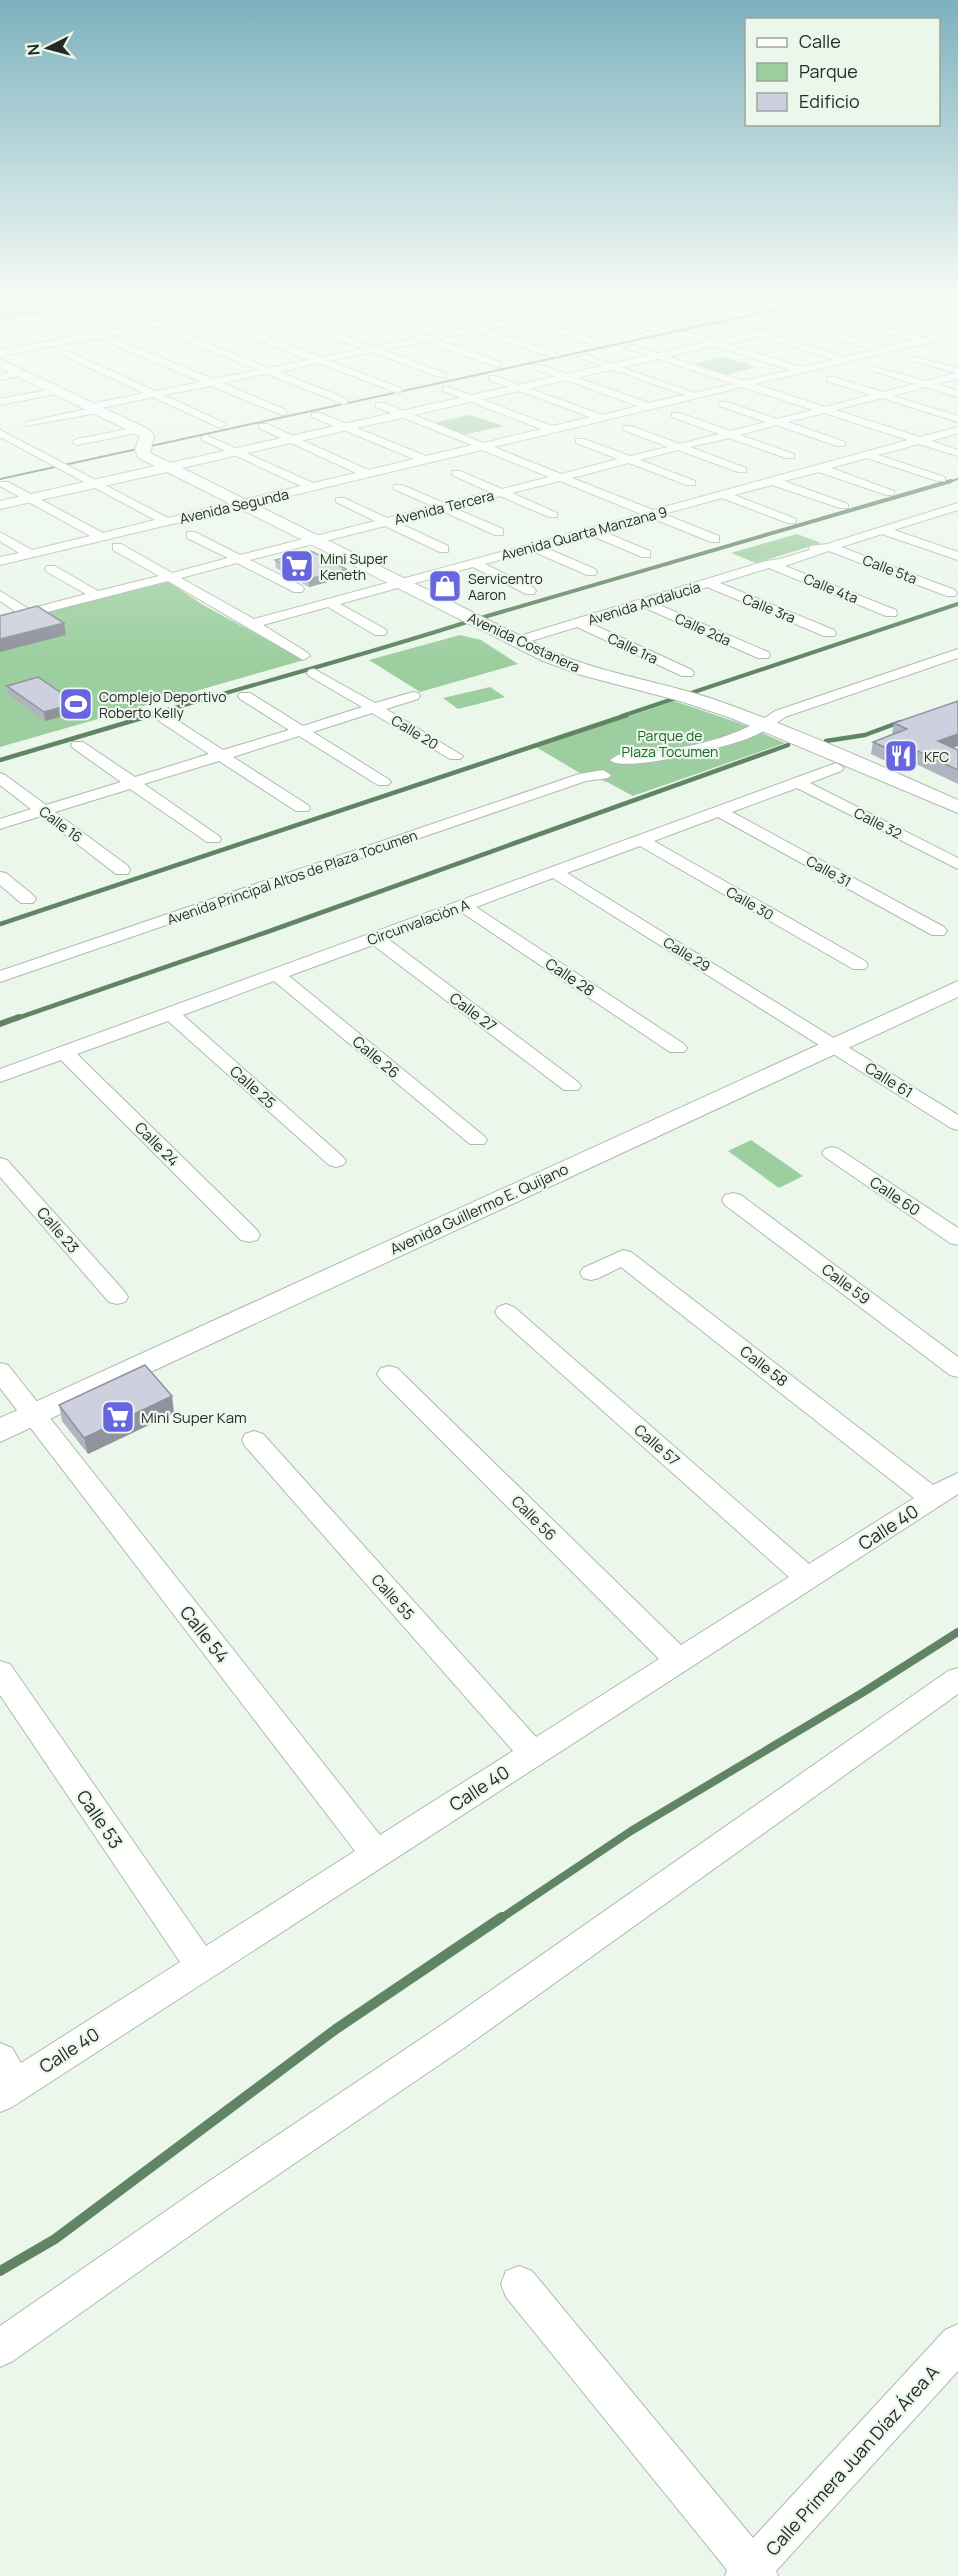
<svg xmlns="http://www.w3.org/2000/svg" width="958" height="2576" viewBox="0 0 958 2576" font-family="Manrope,sans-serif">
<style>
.green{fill:#9cce9f}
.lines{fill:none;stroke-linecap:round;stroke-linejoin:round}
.stream-far5{stroke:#618564;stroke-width:2}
.stream-far4{stroke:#618564;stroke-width:4}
.stream-far3{stroke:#618564;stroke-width:4.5}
.stream-far2{stroke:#618564;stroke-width:6}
.stream-far1{stroke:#618564;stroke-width:8}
.stream{stroke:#618564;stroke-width:10}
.river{fill:#7aac7e;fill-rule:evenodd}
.minor-casing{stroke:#aebaaf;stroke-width:2}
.tertiary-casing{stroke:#aebaaf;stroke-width:2}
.motorway-casing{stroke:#d4d4d4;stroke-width:1}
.minor{fill:#fff;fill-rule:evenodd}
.tertiary{fill:#fff;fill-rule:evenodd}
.motorway{fill:#7bb980;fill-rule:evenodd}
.wall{fill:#b1b3c0}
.shaded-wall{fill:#90929c}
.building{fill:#ced0df;stroke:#90929c;stroke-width:1.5}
.labels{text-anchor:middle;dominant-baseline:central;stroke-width:4.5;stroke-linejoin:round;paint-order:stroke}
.far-street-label{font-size:14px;fill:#262a26;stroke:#ebf7eb}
.far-poi-label{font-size:14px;fill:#262a26;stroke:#ebf7eb;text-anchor:start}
.far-park-label{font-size:14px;fill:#1d6429;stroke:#ebf7eb}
.street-label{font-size:15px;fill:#262a26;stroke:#ebf7eb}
.poi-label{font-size:15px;fill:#262a26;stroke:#ebf7eb;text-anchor:start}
.near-street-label{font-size:18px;fill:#262a26;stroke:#ebf7eb}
</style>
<rect width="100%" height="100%" fill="#ebf7eb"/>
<!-- green -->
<g class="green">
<path d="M0,301H74L67,306L68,311L0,320Z"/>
<path d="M722,357L756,367L725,375L692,364Z"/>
<path d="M470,415L504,426L463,435L433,423Z"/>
<path d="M797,534L821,543L756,563L731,553Z"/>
<path d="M169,582L203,605L304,660L0,747V621L46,608Z"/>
<path d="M460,635L481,640L518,664L420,692L369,660Z"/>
<path d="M490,687L505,697L458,709L443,698Z"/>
<path d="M674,701L739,723L785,743L633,796L607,782L578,772L536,747Z"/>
<path d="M751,1140L803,1176L779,1188L728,1151Z"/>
</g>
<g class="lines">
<!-- stream-far5 -->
<g class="stream-far5">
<path d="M0,479L815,301"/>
<path d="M946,483L958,479"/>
</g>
<!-- stream-far4 -->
<g class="stream-far4">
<path d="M484,617L951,481"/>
<path d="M147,716C254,684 361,656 467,622"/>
<path d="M622,716L958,604"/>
</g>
<!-- stream-far3 -->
<g class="stream-far3">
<path d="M826,741L865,735L900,722"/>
<path d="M0,760L152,715"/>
<path d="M0,924L627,715"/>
<path d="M15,1019L267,932L788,745"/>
</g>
<!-- stream-far2 -->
<path class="stream-far2" d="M0,1024L19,1017"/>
<!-- stream-far1 -->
<path class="stream-far1" d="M500,1919L631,1831L862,1693L958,1632"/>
<!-- stream -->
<path class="stream" d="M0,2271L55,2239L336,2029L502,1917"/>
<!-- river -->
<path class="river" d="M10,301H33L0,313V305Z"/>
<defs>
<g id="minor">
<path d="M162,301H183L35,330L31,327Z"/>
<path d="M265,301H285L213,316L320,357L363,349L274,316V312H280L374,347L415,338L313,301H326L426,336L467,328L395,301H408L478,326L513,318L464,301H478L523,316L596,301H628L695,324L688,326L614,302L580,310L651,332V336L570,312L534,319L603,342V346H597L523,322L487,329L556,353V357H550L476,331L436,339L501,362V366H495L425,342L383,350L445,373V377H439L372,352L330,361L400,388L402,390L397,393L319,363L279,372L347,399V403L343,404L267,374L222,383L286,410V414L282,415L211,386L164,395L224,423L225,425L220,428L153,397L101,408V412L97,413L26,426V422L87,409V405L91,404L144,393L62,355V351H68L155,391L201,382L98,338L0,356V350ZM202,318L309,360L269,368L177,331H171V335L258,370L213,379L108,336Z"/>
<path d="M689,301H703L737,313L733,316Z"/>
<path d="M857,301H872L958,325V336L755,384L825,407L871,395L827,381V377H833L883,392L915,384L870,370V366L926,381L956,373L910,360V356L958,368V379L937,384L958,391V397L926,387L893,396L958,416V422L882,398L836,410L920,437L958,427V433L931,441L958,450V456L919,444L878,455L945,477V481H937L867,458L831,468L894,491V495H886L819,472L784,481L848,504V508H840L772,485L734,495L796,519V523H788L722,498L664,514L719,536V542H711L652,518L602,531L650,551V557H642L590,535L544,547L595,569L597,572L595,575H587L532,551L485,564L534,588L536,591L534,594H526L473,567L340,604L385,629L387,632L385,635H375L328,607L263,625L308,653L310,656L303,660L168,581L0,624V616L16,612L0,601V591L29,609L86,594L47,572L45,569L47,566H55L98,591L159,576L113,550V544H121L172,573L228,558L187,538V532H195L240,555L375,521L336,502V498H344L387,518L432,506L394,489V485H402L444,503L490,492L452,475V471H460L502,489L549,477L482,450L0,565V557L19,553L0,541V532L32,550L90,536L0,486V482H8L103,533L155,520L0,437V430L168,518L301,486L202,440L201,438L206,435L313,483L356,473L259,428V424H267L368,470L414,459L312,417V413H320L426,456L472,445L376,407V403H384L484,443L541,429L443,391V387H449L552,426L590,417L489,380V376H495L602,415L638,406L535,369V365H541L649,403L684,395L578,357L586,355L695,393L733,384L624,347L632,345L744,381L790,370L683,336V332H689L801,367L833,360L724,324L731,322L844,357L874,350L761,316L768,314L885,347L913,341L800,307L807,305L924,338L957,330ZM743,387L813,410L777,419L727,402H719V406L766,422L730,431L680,413H672V417L719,434L680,444L631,426H623V430L668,447L630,456L584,439H576V443L618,459L561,474L494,447ZM824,413L908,440L653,510L572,478L629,463L687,485H695V481L640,460L678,450L738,472H746V468L690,447L729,438L786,458H794V454L740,435L776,425L837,446H845V442L788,422ZM560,481L641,514L254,619L181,578L237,563L294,592H302L304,589L302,586L250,560L385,526L440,552H448V546L397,522L442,511L495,535H503V529L454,508L500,496L549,517H557V513L512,493Z"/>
<path d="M20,370L23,371V375L0,380V374Z"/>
<path d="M58,388L63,391L61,393L0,405V399Z"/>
<path d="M138,427L142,428V432L77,445L72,442L77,439Z"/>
<path d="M958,503V510L894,530L958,552V560L882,534L841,547L955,590L957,593L955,596H947L829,551L785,566L896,610L897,613L896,616H886L769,568L720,583L834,630L836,633L834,636H824L707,587L655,603L768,652L770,655L768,658H758L643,607L590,623L692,670L694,673L692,676H682L577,627L518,645L511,641L513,638L766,561L780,559L809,550L810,546L827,544Z"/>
<path d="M958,649V658L785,717C774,725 762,733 749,738C730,746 623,774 610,760L618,755C673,750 729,744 775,711Z"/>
<path d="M314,669L375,703L413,692L418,693L420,696L418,699L386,709L463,756L460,759H450L372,713L313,732L388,779L391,782L388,785H378L299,736L233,757L308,805L310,808L308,811H296L219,761L144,784L219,836L221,839L219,842H207L130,789L55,812L128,866L130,870L128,874H116L41,816L0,829V819L31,809L0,785V773L5,775L46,805L121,782L73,748L71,745L73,742H83L135,777L209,754L159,721L157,718L159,715H169L223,750L289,730L240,699L238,696L240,693H250L303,726L362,707L309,676L307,673L309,670Z"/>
<path d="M836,763L844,768L841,771L810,783L958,858V869L797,788L732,812L944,927L947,931L944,935H932L718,817L654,841L865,961L868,965L865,969H853L640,846L567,873L958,1115V1130L951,1128L553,878L476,907L684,1044L687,1048L684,1052H670L461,912L388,939L578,1082L581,1086L578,1090H564L373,945L289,976L484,1136L487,1140L484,1144H470L274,981L183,1015L343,1157L346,1161L343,1165L336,1167L329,1165L168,1021L77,1054L257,1230L260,1235L257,1240L249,1242L241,1240L61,1060L0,1082V1069Z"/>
<path d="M603,770L611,775L608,778L586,781L0,982V971L579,774Z"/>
<path d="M0,872L6,873L33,895L36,899L33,903H21L0,885Z"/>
<path d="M832,1147L839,1149L958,1228V1245L950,1243L825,1157L822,1153L825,1149Z"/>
<path d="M0,1158L7,1160L125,1292L128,1297L125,1302L117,1304L109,1302L0,1177Z"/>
<path d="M733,1193L741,1195L958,1357V1377L950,1375L725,1205L722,1200L725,1195Z"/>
<path d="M623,1250L631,1252L933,1485L958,1473V1494L12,2107L0,2112V2043L12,2048L21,2063L180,1962L0,1695V1661L10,1664L206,1946L355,1851L0,1388V1363L8,1365L380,1835L513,1751L245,1446L242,1440L245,1434L254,1431L263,1434L536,1737L659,1659L381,1380L377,1374L381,1368L389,1366L397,1368L681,1645L789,1577L498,1317L495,1312L498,1307L506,1304L514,1307L809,1564L914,1498L621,1267L599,1278L591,1280L583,1278L580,1273L583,1268Z"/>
<path d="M958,1668V1694L464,2048L226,2210L13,2361L0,2367V2326L202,2186L440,2026L948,1671Z"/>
<path d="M519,2266L532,2271L753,2538L945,2330L958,2324V2371L776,2571L778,2576H725L727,2570L506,2297L501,2284L506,2271Z"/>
</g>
<g id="tertiary">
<path d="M891,301H912L182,468L555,653C606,674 661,682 713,699C796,728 877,764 958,800V813L731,718L680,701L581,675L543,661L167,472L0,509V501L155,466L139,458L135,450L140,436L0,368V359L150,430L154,436L150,453L170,463Z"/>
<path d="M958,981V997L0,1442V1418Z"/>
</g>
<path id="motorway" d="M919,301L903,306L897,302V301Z"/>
</defs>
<!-- minor casing -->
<use href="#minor" class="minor-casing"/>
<!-- tertiary casing -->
<use href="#tertiary" class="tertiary-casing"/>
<!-- motorway casing -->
<use href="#motorway" class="motorway-casing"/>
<!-- minor -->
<use href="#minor" class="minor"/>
<!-- tertiary -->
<use href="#tertiary" class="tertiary"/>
<!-- motorway -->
<use href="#motorway" class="motorway"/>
</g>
<!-- wall -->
<g class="wall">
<path d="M275,560L346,577L309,587L276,568Z"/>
<path d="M7,686L77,712L45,721L8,694Z"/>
<path d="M894,723L958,746L952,748L958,750V784L916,764L902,769L871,754L873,742L892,734Z"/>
<path d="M59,1405L174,1413L88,1454L62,1421Z"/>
</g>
<!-- shaded-wall -->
<g class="shaded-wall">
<path d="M346,569V577L309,587V579Z"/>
<path d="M64,623L66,635L0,652V639Z"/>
<path d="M76,703L77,712L45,721L44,712Z"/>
<path d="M958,734V746L936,754L938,741Z"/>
<path d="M918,751L916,764L902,769L904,756Z"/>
<path d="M172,1396L174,1413L88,1454L84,1438Z"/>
</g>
<!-- building -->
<g class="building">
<path d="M311,551L346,569L309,579L275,560Z"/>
<path d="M37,606L64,623L0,639V616Z"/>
<path d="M38,677L76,703L44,712L7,686Z"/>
<path d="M958,701V734L938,741L958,750V770L918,751L904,756L873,742L907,729L894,723Z"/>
<path d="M145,1365L172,1396L84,1438L59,1405Z"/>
</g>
<!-- sky -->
<linearGradient id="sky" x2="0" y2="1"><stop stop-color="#7cb1be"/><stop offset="0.45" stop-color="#f6fbf6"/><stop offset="1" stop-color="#f6fbf6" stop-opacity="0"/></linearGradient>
<rect width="958" height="662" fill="url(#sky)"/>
<!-- icons -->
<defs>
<symbol id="supermarket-square" viewBox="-11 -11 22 22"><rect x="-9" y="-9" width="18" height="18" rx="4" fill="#6766e0" stroke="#ebf7eb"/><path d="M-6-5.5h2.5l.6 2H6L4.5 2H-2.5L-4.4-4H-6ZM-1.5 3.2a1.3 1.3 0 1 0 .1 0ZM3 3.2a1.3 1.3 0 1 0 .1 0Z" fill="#fff"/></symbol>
<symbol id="shop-square" viewBox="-11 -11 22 22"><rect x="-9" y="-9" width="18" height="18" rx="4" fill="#6766e0" stroke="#ebf7eb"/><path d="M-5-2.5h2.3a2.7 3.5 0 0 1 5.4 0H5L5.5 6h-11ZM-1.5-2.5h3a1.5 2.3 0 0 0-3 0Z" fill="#fff"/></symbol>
<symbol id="stadium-square" viewBox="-11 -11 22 22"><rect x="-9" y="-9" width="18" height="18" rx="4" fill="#6766e0" stroke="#ebf7eb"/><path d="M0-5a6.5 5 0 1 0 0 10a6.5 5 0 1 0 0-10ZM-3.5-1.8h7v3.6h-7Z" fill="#fff"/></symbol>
<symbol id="restaurant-square" viewBox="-11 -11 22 22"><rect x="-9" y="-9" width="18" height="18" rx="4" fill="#6766e0" stroke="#ebf7eb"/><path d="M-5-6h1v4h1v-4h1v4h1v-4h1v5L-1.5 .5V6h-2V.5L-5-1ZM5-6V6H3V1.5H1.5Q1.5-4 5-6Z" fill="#fff"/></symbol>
</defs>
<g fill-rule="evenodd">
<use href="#supermarket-square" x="278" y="547" width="38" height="38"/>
<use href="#shop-square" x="426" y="567" width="38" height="38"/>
<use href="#stadium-square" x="57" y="685" width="38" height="38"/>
<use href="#restaurant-square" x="882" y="737" width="38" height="38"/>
<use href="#supermarket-square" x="99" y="1398" width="38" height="38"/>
</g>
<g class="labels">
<!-- far-street labels -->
<g class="far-street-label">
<text transform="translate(234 506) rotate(-13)">Avenida Segunda</text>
<text transform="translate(444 507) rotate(-14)">Avenida Tercera</text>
<text transform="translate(584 533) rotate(-15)">Avenida Quarta Manzana 9</text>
<text transform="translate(890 569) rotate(21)">Calle 5ta</text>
<text transform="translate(831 588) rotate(22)">Calle 4ta</text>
<text transform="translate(644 603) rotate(-17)">Avenida Andalucía</text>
<text transform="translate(769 608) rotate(22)">Calle 3ra</text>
<text transform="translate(703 629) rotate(24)">Calle 2da</text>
<text transform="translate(524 642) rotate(25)">Avenida Costanera</text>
<text transform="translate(633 648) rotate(25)">Calle 1ra</text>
<text transform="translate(415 732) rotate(31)">Calle 20</text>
<text transform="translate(878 823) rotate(27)">Calle 32</text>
<text transform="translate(61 824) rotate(37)">Calle 16</text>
<text transform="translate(829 871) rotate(29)">Calle 31</text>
<text transform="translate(292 877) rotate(-19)">Avenida Principal Altos de Plaza Tocumen</text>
<text transform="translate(750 903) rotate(30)">Calle 30</text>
<text transform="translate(418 922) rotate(-20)">Circunvalación A</text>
<text transform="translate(687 954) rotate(32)">Calle 29</text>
</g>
<!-- far-poi labels -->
<g class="far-poi-label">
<text x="320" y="558">Mini Super<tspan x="320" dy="16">Keneth</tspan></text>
<text x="468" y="578">Servicentro<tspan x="468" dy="16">Aaron</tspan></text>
<text x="99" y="696">Complejo Deportivo<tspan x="99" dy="16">Roberto Kelly</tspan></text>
<text x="924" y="756">KFC</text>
</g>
<!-- far-park labels -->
<g class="far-park-label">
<text x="670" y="735">Parque de<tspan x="670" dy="16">Plaza Tocumen</tspan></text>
</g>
<!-- street labels -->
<g class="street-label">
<text transform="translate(570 977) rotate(34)">Calle 28</text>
<text transform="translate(473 1012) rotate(37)">Calle 27</text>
<text transform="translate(376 1057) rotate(40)">Calle 26</text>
<text transform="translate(889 1080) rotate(32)">Calle 61</text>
<text transform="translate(253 1087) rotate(42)">Calle 25</text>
<text transform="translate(157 1144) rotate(45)">Calle 24</text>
<text transform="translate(895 1196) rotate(34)">Calle 60</text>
<text transform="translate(479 1209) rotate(-25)">Avenida Guillermo E. Quijano</text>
<text transform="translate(58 1230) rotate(49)">Calle 23</text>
<text transform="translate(846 1284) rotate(37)">Calle 59</text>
<text transform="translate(764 1366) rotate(38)">Calle 58</text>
<text transform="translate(657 1445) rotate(41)">Calle 57</text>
<text transform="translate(534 1518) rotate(45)">Calle 56</text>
<text transform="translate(393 1597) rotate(48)">Calle 55</text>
</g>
<!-- poi labels -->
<g class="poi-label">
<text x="141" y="1417">Mini Super Kam</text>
</g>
<!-- near-street labels -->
<g class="near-street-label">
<text transform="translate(888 1527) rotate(-33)">Calle 40</text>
<text transform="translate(205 1634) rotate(52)">Calle 54</text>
<text transform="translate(479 1788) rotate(-33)">Calle 40</text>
<text transform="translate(100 1819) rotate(56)">Calle 53</text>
<text transform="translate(69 2050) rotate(-33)">Calle 40</text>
<text transform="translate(852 2460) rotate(-48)">Calle Primera Juan Díaz Área A</text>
</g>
</g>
<!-- legend -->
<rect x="745" y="18" width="195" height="108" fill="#ebf7eb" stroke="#9ca59c" stroke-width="1.5"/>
<rect x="757" y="38" width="30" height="9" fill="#ffffff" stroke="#9ca59c" stroke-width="1.5"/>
<text x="799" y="48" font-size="18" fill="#262a26">Calle</text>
<rect x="757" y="63" width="30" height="18" fill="#9cce9f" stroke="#9ca59c" stroke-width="1.5"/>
<text x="799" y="78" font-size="18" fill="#262a26">Parque</text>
<rect x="757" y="93" width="30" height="18" fill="#ced0df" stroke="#9ca59c" stroke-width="1.5"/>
<text x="799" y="108" font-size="18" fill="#262a26">Edificio</text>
<!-- north arrow -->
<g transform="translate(48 48) rotate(264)" stroke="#ebf7eb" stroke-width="4.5" paint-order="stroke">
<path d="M0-4.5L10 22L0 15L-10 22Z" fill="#262a26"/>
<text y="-9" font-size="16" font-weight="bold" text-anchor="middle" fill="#262a26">N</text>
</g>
</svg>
